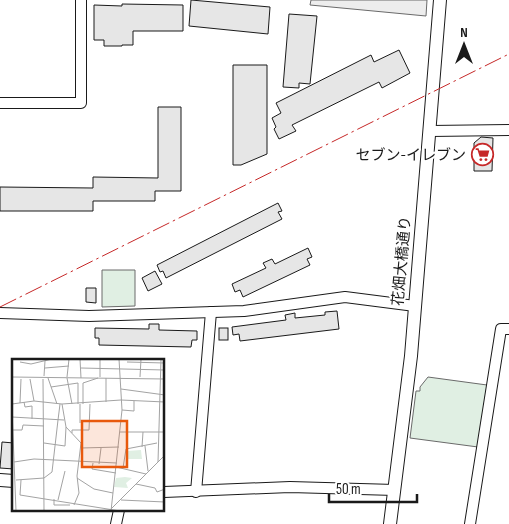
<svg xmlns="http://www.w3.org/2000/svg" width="509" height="524" viewBox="0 0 509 524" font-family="'Sofia Sans Condensed','Noto Sans JP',sans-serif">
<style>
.green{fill:#e0efe3;stroke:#6a6a6a}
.parking{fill:#ededed;stroke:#6a6a6a}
.building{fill:#e6e6e6;stroke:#1a1a1a}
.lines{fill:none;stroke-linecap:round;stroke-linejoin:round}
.minor-casing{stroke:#1a1a1a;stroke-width:12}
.tertiary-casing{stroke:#1a1a1a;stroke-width:14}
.minor{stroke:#fff;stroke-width:10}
.tertiary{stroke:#fff;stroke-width:12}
.power{stroke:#c62828;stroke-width:1;stroke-dasharray:18 4 2.5 4;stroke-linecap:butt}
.labels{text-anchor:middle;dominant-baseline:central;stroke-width:4;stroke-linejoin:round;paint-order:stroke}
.poi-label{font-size:15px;fill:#1a1a1a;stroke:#fff;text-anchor:end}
.street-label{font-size:15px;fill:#1a1a1a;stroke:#fff}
.inset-road{fill:none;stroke:#a3a3a3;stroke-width:1}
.view{fill:#e8590c;fill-opacity:0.15;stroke:#e8590c;stroke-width:2.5}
.inset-edge{fill:none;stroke:#1a1a1a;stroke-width:2.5}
</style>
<rect width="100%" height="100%" fill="#fff"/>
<!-- green -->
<g class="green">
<path d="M102,270H135V306L102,307Z"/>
<path d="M428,377L487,385L478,447L410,438L416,391H420V387Z"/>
</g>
<!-- parking -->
<path class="parking" d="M311,0H427L426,16L310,5Z"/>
<!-- building -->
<g class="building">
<path d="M191,0L270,7L268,34L189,26Z"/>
<path d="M122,4L183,5V31H133V45H122V46H104V40H94V5L122,6Z"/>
<path d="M289,14L317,16L310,84L299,83V88L283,87Z"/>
<path d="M399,50L410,73L382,88L379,82L292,125L296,131L279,139L274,129L276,127L272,118L281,113L276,103L371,55L374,62Z"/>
<path d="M233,65H267V154L241,165H233Z"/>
<path d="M158,107H181V191H155V201H93V211H0V187L93,188V177L158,178Z"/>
<path d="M481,137L493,138L492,171H474V143Z"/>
<path d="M278,203L282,211L278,212L282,219L166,278L163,271L160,272L157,265Z"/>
<path d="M308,248L312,257L307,259L310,265L243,297L240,290L235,292L232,284L266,268L263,263L272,259L275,264Z"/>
<path d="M155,271L162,284L148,291L142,278Z"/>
<path d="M86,288H96V303L86,302Z"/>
<path d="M337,311L339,329L240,341L239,334L233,335L232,327L286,320L285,315L295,313V318L325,315V312Z"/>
<path d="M149,324H159V330L197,331V340H192L191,347L99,345V338H95V328L149,329Z"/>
<rect x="219" y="328" width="9" height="12"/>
<path d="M2,442L14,443V469L0,468Z"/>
</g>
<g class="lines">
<defs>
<g id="minor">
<path d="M0,103H81V0"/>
<path d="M430,131L509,130"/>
<path d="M0,313L89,316L244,311L345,297L415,306"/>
<path d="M164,492L290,487L395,490"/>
<path d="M196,492L211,312"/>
<path d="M116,524L119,510"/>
<path d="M470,524L501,329H509"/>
</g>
<g id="tertiary">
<path d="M0,480L14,481"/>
<path d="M390,524L411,356L440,0"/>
</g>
</defs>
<!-- minor casing -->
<use href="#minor" class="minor-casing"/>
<!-- tertiary casing -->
<use href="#tertiary" class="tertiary-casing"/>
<!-- minor -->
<use href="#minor" class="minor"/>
<!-- tertiary -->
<use href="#tertiary" class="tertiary"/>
<!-- power -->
<path class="power" d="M0,307L509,54"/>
</g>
<!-- icons -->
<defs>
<symbol id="supermarket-ring" viewBox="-11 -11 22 22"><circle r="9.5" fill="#fff" stroke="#c62828" stroke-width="1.5"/><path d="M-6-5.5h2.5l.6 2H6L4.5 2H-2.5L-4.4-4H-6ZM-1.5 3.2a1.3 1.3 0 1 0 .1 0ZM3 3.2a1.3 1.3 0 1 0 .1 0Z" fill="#c62828"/></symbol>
</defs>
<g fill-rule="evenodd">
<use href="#supermarket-ring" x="470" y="142" width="25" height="25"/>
</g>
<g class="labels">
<!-- poi labels -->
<g class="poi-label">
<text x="466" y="155">セブン-イレブン</text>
</g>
<!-- street labels -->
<g class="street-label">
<text transform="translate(402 261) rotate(-85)">花畑大橋通り</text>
</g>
</g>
<!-- overview -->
<g transform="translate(12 359)">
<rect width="152" height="152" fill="#fff"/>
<path d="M129,91L130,100H114L115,92ZM113,118L120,119L114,124L116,129L102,128L104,119Z" fill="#e0efe3"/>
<path class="inset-road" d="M68,0L69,19M88,0V18M8,3L19,5L40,0M115,3L153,4M33,9L57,7M69,9L153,11M32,17L33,2M0,18L153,20M55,18L57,0M128,18L129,0M36,19L45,45M55,19L60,45M94,19V43M18,20L22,42M31,20L32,152M39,28L66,24V45M109,30L153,36M12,43L13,48L20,47V60M8,44L9,20M0,45L22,42L50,45L109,41L153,43M50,45L54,68L69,84L65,117L67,134L62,146M71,45V24L86,19M0,50L4,152M110,51L122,52V42M0,58L52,61M46,61L48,45M68,64V45M1,71H10L11,66L32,67M108,73H153M60,74V71H77L78,45M32,84L53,87L54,68M133,87L136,112M130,88L131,73M69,89L107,88M2,103L22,100L105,104M146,103L149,0M81,104L80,110L104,114M87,105L89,89M104,108L134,115M111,109L114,90L145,84M65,119L82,130L101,134M4,121L32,119L40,113L46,61M9,121L8,136L108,152M124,125L143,129L145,133L153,130M42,140V146H58M46,141L53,112M109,141L153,143M99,150L153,96M53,152H69M99,152L110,51L107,0"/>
<path class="view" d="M70,62H115V108H70Z"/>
<rect width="152" height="152" class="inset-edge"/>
</g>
<!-- north arrow -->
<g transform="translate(464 45)" stroke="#ffffff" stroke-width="4" paint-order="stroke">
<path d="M0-4L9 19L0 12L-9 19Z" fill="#1a1a1a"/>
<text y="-8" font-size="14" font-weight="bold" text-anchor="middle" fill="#1a1a1a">N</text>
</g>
<!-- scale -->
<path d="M329 494v8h88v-8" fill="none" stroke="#1a1a1a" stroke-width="2.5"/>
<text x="336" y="494" font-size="15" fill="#1a1a1a" stroke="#ffffff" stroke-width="4" paint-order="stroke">50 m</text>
</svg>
